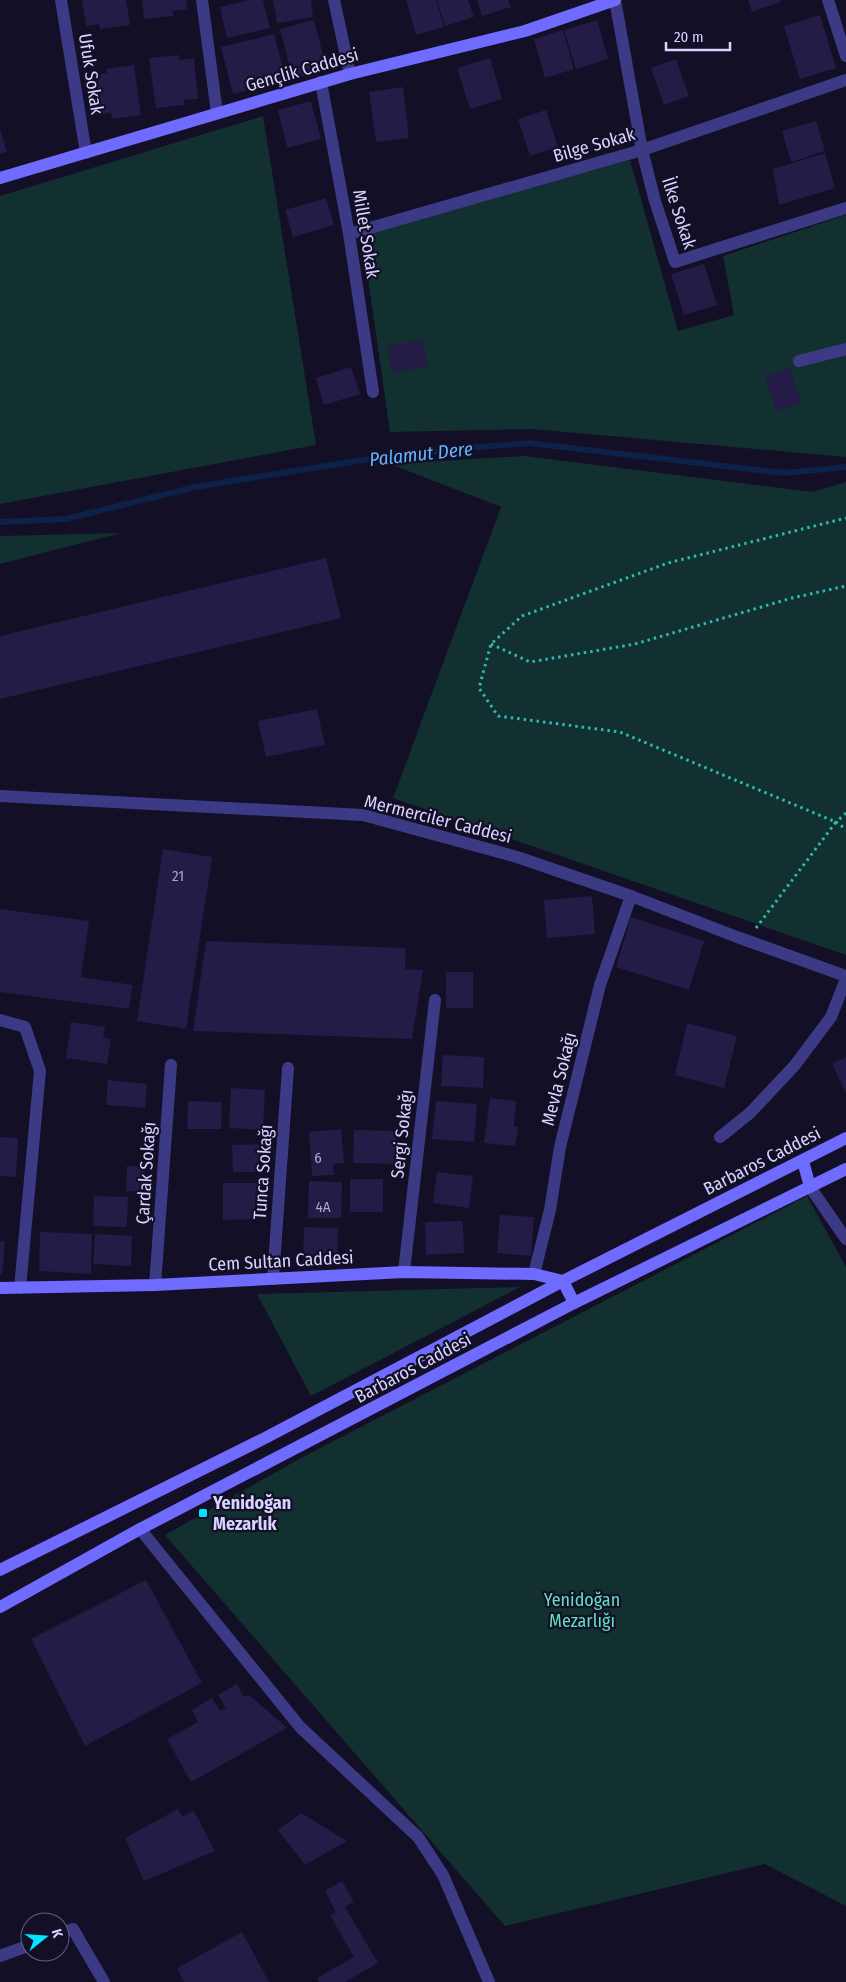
<svg xmlns="http://www.w3.org/2000/svg" width="846" height="1982" viewBox="0 0 846 1982" font-family="'Fira Sans Condensed',sans-serif">
<style>
.green{fill:#12302f}
.lines{fill:none;stroke-linecap:round;stroke-linejoin:round}
.stream{stroke:#0c2248;stroke-width:6}
.building{fill:#241b47}
.path{stroke:#2fb8b0;stroke-width:3;stroke-dasharray:2.5 4;stroke-linecap:butt}
.street{stroke:#3d3a85;stroke-width:12}
.secondary{stroke:#6f6bff;stroke-width:12}
.poi-dot{fill:#00e5ff;stroke:#130f26;stroke-width:2}
.labels{text-anchor:middle;dominant-baseline:central;stroke-width:4.5;stroke-linejoin:round;paint-order:stroke}
.number-label{font-size:15px;fill:#aca6d1}
.street-label{font-size:18px;fill:#d9d4ff;stroke:#130f26}
.poi-label{font-size:18px;font-weight:bold;fill:#d9d4ff;stroke:#130f26;text-anchor:start}
.park-label{font-size:18px;fill:#5fe0c0;stroke:#130f26}
.water-label{font-size:19px;font-style:italic;fill:#62b6ff;stroke:#130f26}
</style>
<rect width="100%" height="100%" fill="#130f26"/>
<!-- green -->
<g class="green">
<path d="M263,116L316,445L0,504V196Z"/>
<path d="M630,160L678,331L734,315L723,256L846,215V457L532,429L390,432L362,236Z"/>
<path d="M524,456L812,492L846,482V955L393,798L501,507L390,464Z"/>
<path d="M121,533L0,564V536Z"/>
<path d="M807,1196L846,1267V1906L765,1864L505,1926L165,1535L299,1459Z"/>
<path d="M520,1287L311,1396L257,1294Z"/>
</g>
<g class="lines">
<!-- stream -->
<path class="stream" d="M0,522L66,519L195,487L356,461L467,448L529,443L784,473L846,467"/>
</g>
<!-- building -->
<g class="building">
<path d="M82,0H126L130,25L100,29L99,24L86,26Z"/>
<path d="M142,0H186L187,9L173,11V16L144,19Z"/>
<path d="M249,0H263L270,28L227,38L220,7Z"/>
<path d="M273,0H311L313,17L277,23Z"/>
<path d="M406,0H436L444,27L416,35Z"/>
<path d="M437,0H468L474,17L445,26Z"/>
<path d="M477,0H508L511,7L482,16Z"/>
<path d="M748,0H781V2L752,12Z"/>
<path d="M820,15L836,68L800,79L784,26Z"/>
<path d="M314,20L327,70L293,79L280,29Z"/>
<path d="M597,20L608,59L576,69L564,30Z"/>
<path d="M563,30L574,69L545,78L534,39Z"/>
<path d="M274,34L286,80L233,94L221,47Z"/>
<path d="M179,55L180,60L194,58L198,99L184,100V105L156,108L149,58Z"/>
<path d="M490,58L502,99L470,109L457,68Z"/>
<path d="M676,59L689,96L664,105L651,68Z"/>
<path d="M134,65L141,115L112,119L111,113L97,115L92,75L107,73L106,69Z"/>
<path d="M403,87L409,138L376,142L369,92Z"/>
<path d="M311,101L321,139L287,148L278,110Z"/>
<path d="M546,110L558,147L530,156L518,119Z"/>
<path d="M816,121L825,151L791,162L782,131Z"/>
<path d="M0,129L7,152L0,154Z"/>
<path d="M825,153L835,188L779,205L773,169Z"/>
<path d="M326,198L334,225L293,237L285,210Z"/>
<path d="M704,264L717,305L684,315L671,274Z"/>
<path d="M422,339L428,366L393,374L387,347Z"/>
<path d="M351,367L360,394L324,405L316,378Z"/>
<path d="M790,368L801,403L776,411L765,376Z"/>
<path d="M326,558L341,618L0,699V636Z"/>
<path d="M317,709L325,745L266,757L258,721Z"/>
<path d="M163,849L212,857L186,1029L137,1021Z"/>
<path d="M592,896L595,934L547,938L544,900Z"/>
<path d="M0,909L89,921L81,977L133,985L129,1009L0,992Z"/>
<path d="M631,917L704,941L689,990L616,967Z"/>
<path d="M206,941L406,948L405,969L423,970L412,1039L193,1031Z"/>
<rect x="446" y="972" width="27" height="36"/>
<path d="M71,1022L105,1027L103,1038L111,1039L107,1064L66,1058Z"/>
<path d="M687,1023L737,1036L724,1088L675,1075Z"/>
<path d="M443,1055L484,1057L483,1088L441,1086Z"/>
<path d="M846,1057V1093L832,1064Z"/>
<path d="M108,1080L147,1084L145,1108L106,1105Z"/>
<path d="M231,1088L265,1090L263,1130L229,1128Z"/>
<path d="M490,1098L516,1101L514,1126L518,1127L515,1146L484,1143Z"/>
<path d="M188,1101L222,1102L221,1129H187Z"/>
<path d="M436,1101L477,1104L474,1142L432,1139Z"/>
<path d="M341,1129L344,1163L333,1164L334,1175L312,1176L309,1132Z"/>
<path d="M354,1130L397,1131L396,1164L353,1163Z"/>
<path d="M0,1137L18,1138L16,1177L0,1176Z"/>
<path d="M261,1144L262,1172H233L232,1145Z"/>
<path d="M127,1166L145,1167L144,1192L126,1191Z"/>
<path d="M437,1172L473,1176L469,1208L433,1203Z"/>
<rect x="350" y="1179" width="33" height="33"/>
<path d="M309,1181L342,1182L341,1218H308Z"/>
<path d="M223,1183H262V1219L223,1220Z"/>
<path d="M94,1196L128,1197L127,1227L93,1226Z"/>
<path d="M500,1215L534,1217L531,1256L497,1253Z"/>
<path d="M463,1221L464,1253L426,1255L425,1222Z"/>
<path d="M304,1227L338,1228L337,1264L303,1263Z"/>
<path d="M40,1232L92,1234L91,1274L39,1271Z"/>
<path d="M95,1234L132,1236L131,1266L93,1264Z"/>
<path d="M0,1241L5,1242L2,1275H0Z"/>
<path d="M146,1580L202,1683L85,1746L31,1639Z"/>
<path d="M237,1684L244,1697L249,1695L287,1728L191,1782L167,1739L198,1722L192,1710L212,1698L220,1711L226,1708L218,1695Z"/>
<path d="M178,1809L182,1817L194,1811L215,1851L144,1881L125,1838Z"/>
<path d="M301,1813L347,1841L305,1865L278,1830Z"/>
<path d="M342,1881L354,1902L345,1907L378,1963L345,1982H319L317,1978L354,1957L330,1915L336,1912L325,1891Z"/>
<path d="M242,1932L269,1982H184L177,1968Z"/>
</g>
<g class="lines">
<!-- path -->
<g class="path">
<path d="M491,644L530,662L635,644L792,598L846,586"/>
<path d="M846,813L836,822L846,829"/>
<path d="M756,928L836,822L620,732L498,716L479,688L491,644L522,616L668,563L846,518"/>
</g>
<!-- street -->
<g class="street">
<path d="M61,0L86,153"/>
<path d="M202,0L217,113"/>
<path d="M334,0L350,74"/>
<path d="M615,0L642,150L655,201L675,262L846,208"/>
<path d="M828,0L846,56"/>
<path d="M321,82L349,234L373,392"/>
<path d="M349,234L642,150L846,80"/>
<path d="M799,361L846,349"/>
<path d="M0,796L363,815L517,857L631,896L737,937L846,976"/>
<path d="M0,1020L25,1027L40,1071L20,1288"/>
<path d="M720,1137L750,1113L795,1065L831,1017L846,979"/>
<path d="M810,1187L846,1239"/>
<path d="M404,1272L435,1000"/>
<path d="M534,1274L550,1210L560,1147L600,985L631,896"/>
<path d="M273,1279L288,1068"/>
<path d="M155,1285L171,1065"/>
<path d="M140,1529L300,1727L418,1837L443,1875L489,1982"/>
<path d="M60,1933L73,1929L104,1982"/>
<path d="M0,1956L30,1945"/>
</g>
<!-- secondary -->
<g class="secondary">
<path d="M0,178L350,74L525,31L615,0"/>
<path d="M803,1161L810,1187"/>
<path d="M563,1281L574,1303"/>
<path d="M0,1288L155,1285L404,1272L534,1274L563,1281"/>
<path d="M0,1570L265,1438L563,1281L846,1138"/>
<path d="M0,1607L140,1529L574,1303L846,1169"/>
</g>
</g>
<!-- markers -->
<rect class="poi-dot" x="198" y="1508" width="10" height="10" rx="2.5"/>
<g class="labels">
<!-- number labels -->
<g class="number-label">
<text x="178" y="876">21</text>
<text x="318" y="1158">6</text>
<text x="323" y="1207">4A</text>
</g>
<!-- street labels -->
<g class="street-label">
<text transform="translate(302 70) rotate(-16)">Gençlik Caddesi</text>
<text transform="translate(91 74) rotate(81)">Ufuk Sokak</text>
<text transform="translate(594 145) rotate(-16)">Bilge Sokak</text>
<text transform="translate(679 213) rotate(72)">İlke Sokak</text>
<text transform="translate(366 234) rotate(81)">Millet Sokak</text>
<text transform="translate(438 819) rotate(14)">Mermerciler Caddesi</text>
<text transform="translate(559 1079) rotate(-76)">Mevla Sokağı</text>
<text transform="translate(402 1134) rotate(-84)">Sergi Sokağı</text>
<text transform="translate(762 1161) rotate(-27)">Barbaros Caddesi</text>
<text transform="translate(263 1172) rotate(-86)">Tunca Sokağı</text>
<text transform="translate(146 1173) rotate(-86)">Çardak Sokağı</text>
<text transform="translate(281 1261) rotate(-3)">Cem Sultan Caddesi</text>
<text transform="translate(413 1368) rotate(-28)">Barbaros Caddesi</text>
</g>
<!-- poi labels -->
<g class="poi-label">
<text x="213" y="1503">Yenidoğan<tspan x="213" dy="21">Mezarlık</tspan></text>
</g>
<!-- park labels -->
<g class="park-label">
<text x="582" y="1600">Yenidoğan<tspan x="582" dy="21">Mezarlığı</tspan></text>
</g>
<!-- water labels -->
<g class="water-label">
<text transform="translate(421 454) rotate(-6)">Palamut Dere</text>
</g>
</g>
<!-- north arrow -->
<g transform="translate(45 1937) rotate(73)"><circle r="24" fill="#130f26" stroke="#625e7d"/>
<path d="M0-4L9 19L0 12L-9 19Z" fill="#00e5ff"/>
<text y="-8" font-size="14" font-weight="bold" text-anchor="middle" fill="#d9d4ff">K</text>
</g>
<!-- scale -->
<path d="M666 42v8h64v-8" fill="none" stroke="#d9d4ff" stroke-width="2.5"/>
<text x="674" y="42" font-size="15" fill="#d9d4ff" stroke="#130f26" stroke-width="4" paint-order="stroke">20 m</text>
</svg>
